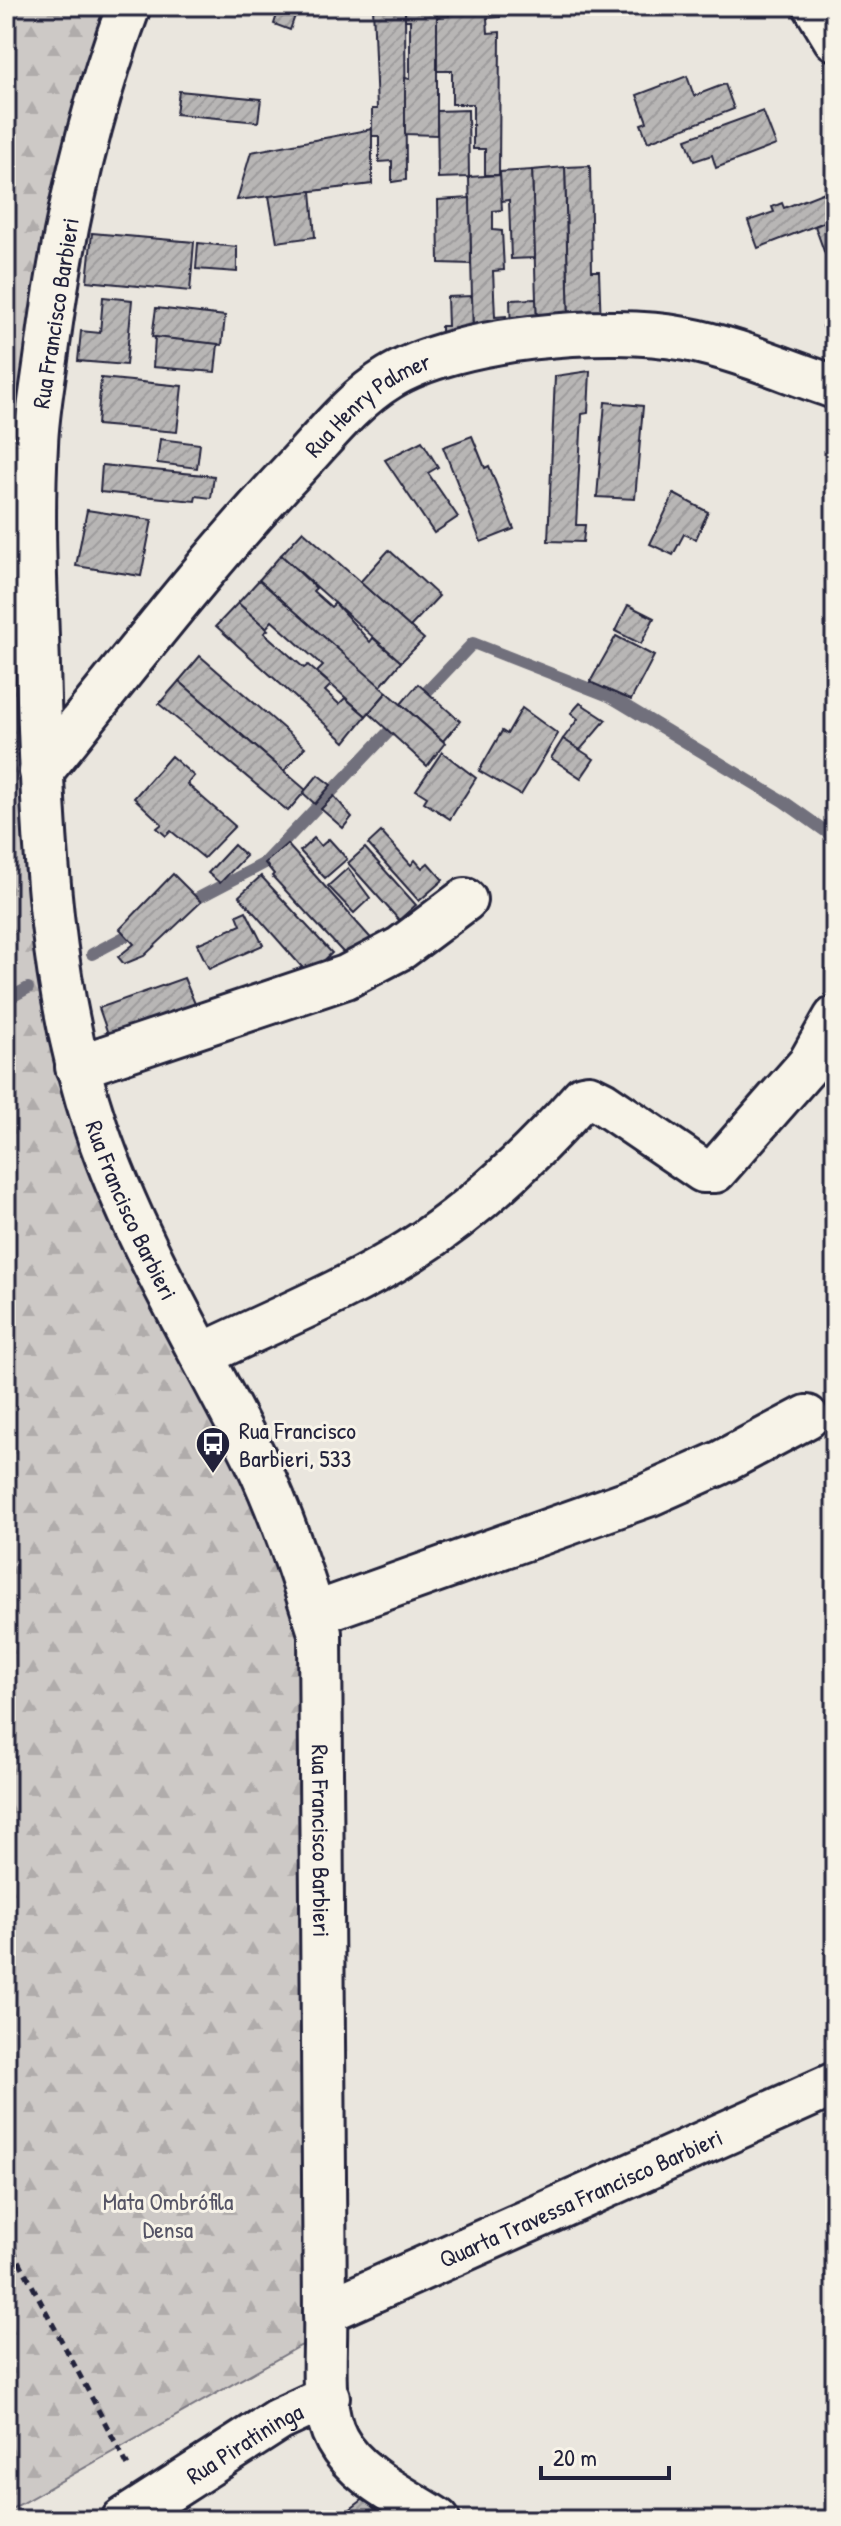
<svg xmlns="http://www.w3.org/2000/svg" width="841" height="2526" viewBox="0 0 841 2526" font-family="'Patrick Hand',sans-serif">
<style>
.forest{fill:url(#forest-firs);stroke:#787680;stroke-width:2}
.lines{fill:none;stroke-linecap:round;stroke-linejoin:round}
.stream{stroke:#716f7b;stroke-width:12}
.building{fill:url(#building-hatch);stroke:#22223b;stroke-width:2}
.minor-casing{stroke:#22223b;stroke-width:48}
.path{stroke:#22223b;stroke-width:5;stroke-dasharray:8 6;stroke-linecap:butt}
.minor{stroke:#f7f3e8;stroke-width:42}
.labels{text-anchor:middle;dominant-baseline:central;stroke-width:6;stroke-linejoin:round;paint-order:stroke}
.street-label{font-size:24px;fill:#22223b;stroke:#f7f3e8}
.poi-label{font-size:24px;fill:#22223b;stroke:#f7f3e8;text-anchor:start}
.park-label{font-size:24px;fill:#555465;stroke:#f7f3e8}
</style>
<defs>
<pattern id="forest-firs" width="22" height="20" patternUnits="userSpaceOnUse" patternTransform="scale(2)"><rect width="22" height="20" fill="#cdc9c6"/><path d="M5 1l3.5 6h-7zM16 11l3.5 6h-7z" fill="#b0acab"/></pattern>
<pattern id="building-hatch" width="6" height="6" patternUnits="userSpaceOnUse" patternTransform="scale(2)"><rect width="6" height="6" fill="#b8b6b5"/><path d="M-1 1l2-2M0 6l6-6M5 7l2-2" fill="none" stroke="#9e9c9d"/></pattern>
</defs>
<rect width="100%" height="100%" fill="#eae6de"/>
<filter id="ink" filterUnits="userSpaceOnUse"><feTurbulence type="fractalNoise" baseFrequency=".0125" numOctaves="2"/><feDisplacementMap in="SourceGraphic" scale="16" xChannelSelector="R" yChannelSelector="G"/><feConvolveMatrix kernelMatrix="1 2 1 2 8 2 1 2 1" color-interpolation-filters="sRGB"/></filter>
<g filter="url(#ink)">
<!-- forest -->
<path class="forest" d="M6,6H129L74,182L36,614L83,1089L320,1640L332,2328L6,2512Z"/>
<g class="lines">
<!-- stream -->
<g class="stream">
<path d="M416,703L473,643L611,697L783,801L835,838"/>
<path d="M183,906L263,864L398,722"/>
<path d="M92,954L139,929"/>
<path d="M6,1000L28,988"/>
</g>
</g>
<!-- building -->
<g class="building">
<path d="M280,6L297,10L290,30L274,24Z"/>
<path d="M373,6H405L406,180L392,182V161L379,162V136H372V109H377Z"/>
<path d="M405,6H437V135L405,134V78L410,79V20H405Z"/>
<path d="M449,6H500V17L487,18L488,33L500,32L499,175H485V149H473V104H452V71H437V17L449,16Z"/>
<path d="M687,76L694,96L725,84L734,109L648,142L641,124L647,122L637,95Z"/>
<path d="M179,91L261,99L258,122L176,114Z"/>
<path d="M468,110L469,177L438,178L437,111Z"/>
<path d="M763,111L776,145L716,168L712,155L694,161L686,139Z"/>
<path d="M372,129V184L237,200L251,152Z"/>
<path d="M590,166L592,271H599L601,326L569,329L565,167Z"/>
<path d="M565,167L569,329L537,332L532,170Z"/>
<path d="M532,170L535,258L511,259L509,200L501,201L500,172Z"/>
<path d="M500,175L502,210L493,211V230L502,231L504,270L493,271L495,317L506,316L507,334L473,338L469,177Z"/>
<path d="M835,188V218L758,248L748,221L774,212L772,207L782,203L784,208Z"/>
<path d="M311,191L315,237L277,242L269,196Z"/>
<path d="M470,198L471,264L439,263L438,200Z"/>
<path d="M835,218V250L825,254L815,226Z"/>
<path d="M92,233L194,242L190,291L87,281Z"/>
<path d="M198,243L237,247V272L196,269Z"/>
<path d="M472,296L473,342L441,345V326H448L447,297Z"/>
<path d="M103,297L132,300L126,365L78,361L81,331L100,333Z"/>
<path d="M536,299L537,332L511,334L510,300Z"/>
<path d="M156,308L225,316L222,345L152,337Z"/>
<path d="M835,321V354L834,355L823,326Z"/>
<path d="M155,337L218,344L215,372L153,367Z"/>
<path d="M590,371L588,413L582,414L576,525H585L583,542L548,541L555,376Z"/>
<path d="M101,378L182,386L177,432L97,425Z"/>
<path d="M605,402L643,406L635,499L597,497Z"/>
<path d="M472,436L485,468L489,466L514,529L481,542L443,447Z"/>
<path d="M160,439L200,444L197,468L157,463Z"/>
<path d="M422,441L438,467L428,473L458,517L434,533L385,460Z"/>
<path d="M102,465L214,476L211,498L196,496L195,501L100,492Z"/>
<path d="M674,494L708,512L696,539L684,534L673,555L650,544Z"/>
<path d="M87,510L152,520L141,576L76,566Z"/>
<path d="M303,531L424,639L401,662L281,555Z"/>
<path d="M389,550L439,596L410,627L360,582Z"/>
<path d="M281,555L316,588L313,591L331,607L335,603L370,642L373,638L401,662L380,687L259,580Z"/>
<path d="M259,580L387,692L366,716L317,672L323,666L272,621L266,628L238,603Z"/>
<path d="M238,603L268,630L264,633L304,668L308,665L331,685L325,691L339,704L345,698L366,716L345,742L216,626Z"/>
<path d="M628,605L654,618L641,644L615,631Z"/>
<path d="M616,636L654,656L631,700L590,682Z"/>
<path d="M200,656L305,747L284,771L179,681Z"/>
<path d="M179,681L306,790L288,811L159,704Z"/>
<path d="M418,684L460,721L443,741L401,704Z"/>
<path d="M387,692L445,743L427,766L369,713Z"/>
<path d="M580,703L606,720L580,750L563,739L578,719L571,713Z"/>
<path d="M522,708L558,734L521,795L479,771L502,731L507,734Z"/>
<path d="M563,739L594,759L581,778L551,758Z"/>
<path d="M442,752L476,778L450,819L424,802L427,797L416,790Z"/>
<path d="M171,756L194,776L187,784L235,826L204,858L171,831L166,836L157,828L162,824L134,798Z"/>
<path d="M318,775L331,785L315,804L303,793Z"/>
<path d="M334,796L352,817L343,828L321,809Z"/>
<path d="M381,832L411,865L415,860L422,868L428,863L443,880L419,901L368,844Z"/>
<path d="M314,838L321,846L329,839L347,859L325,878L300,851Z"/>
<path d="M287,844L376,944L354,964L272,876L274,874L265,863Z"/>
<path d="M234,845L246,856L220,883L208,873Z"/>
<path d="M365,848L416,905L399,920L348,863Z"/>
<path d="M348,868L370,898L354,913L328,886Z"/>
<path d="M173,874L201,902L144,956L124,964L118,957L134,944L120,929Z"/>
<path d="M261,876L332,953L309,975L239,896Z"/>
<path d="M246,911L263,945L209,969L197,944L241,925L237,915Z"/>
<path d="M184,978L196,1006L114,1051L99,1008Z"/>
<path d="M365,2498L384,2520H336L361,2501Z"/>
</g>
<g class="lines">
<defs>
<g id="minor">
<path id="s1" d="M129,6C87,118 62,234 47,352C43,383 37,414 36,445C31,531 37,615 39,700C44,844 50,991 96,1128C135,1243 201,1350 255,1458C282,1514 301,1573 320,1633L325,2312C327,2351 318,2405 337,2440C357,2477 405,2498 438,2520"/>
<path d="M815,6L835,39"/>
<path id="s2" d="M41,772C125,669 206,562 297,466C326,435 353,400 389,378C455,337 609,324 685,339C735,348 786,371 835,387"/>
<path d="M77,1067L346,977L401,948L465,900"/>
<path d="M202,1355C270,1322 345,1292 410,1251C475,1210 532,1155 583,1097L589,1096L603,1103L703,1171H715L809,1064L835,1018"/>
<path d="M314,1614L648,1495L720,1463L807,1417"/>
<path id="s3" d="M325,2312L835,2084"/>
<path id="s4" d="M123,2520L278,2420L328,2397"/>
</g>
</defs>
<!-- minor casing -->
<use href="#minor" class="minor-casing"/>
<!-- path -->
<path class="path" d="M6,2236L129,2468"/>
<!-- minor -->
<use href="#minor" class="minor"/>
</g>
</g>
<!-- icons -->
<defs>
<symbol id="bus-pin" viewBox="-11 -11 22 30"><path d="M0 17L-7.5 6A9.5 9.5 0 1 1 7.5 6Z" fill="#22223b" stroke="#f7f3e8"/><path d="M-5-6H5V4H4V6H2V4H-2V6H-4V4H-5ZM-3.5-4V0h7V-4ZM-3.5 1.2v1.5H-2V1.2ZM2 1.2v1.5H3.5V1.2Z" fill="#fff"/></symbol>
</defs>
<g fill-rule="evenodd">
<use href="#bus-pin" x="193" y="1424" width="40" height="54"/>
</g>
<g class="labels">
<!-- street labels -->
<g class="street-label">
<text transform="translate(55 313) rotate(-81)">Rua Francisco Barbieri</text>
<text stroke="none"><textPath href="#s2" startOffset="494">Rua Henry Palmer</textPath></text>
<text stroke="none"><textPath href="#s1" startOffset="1228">Rua Francisco Barbieri</textPath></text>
<text stroke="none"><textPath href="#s1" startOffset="1900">Rua Francisco Barbieri</textPath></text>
<text stroke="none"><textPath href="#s3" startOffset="280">Quarta Travessa Francisco Barbieri</textPath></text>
<text stroke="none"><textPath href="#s4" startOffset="144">Rua Piratininga</textPath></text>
</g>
<!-- poi labels -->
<g class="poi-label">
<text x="239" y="1430">Rua Francisco<tspan x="239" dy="28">Barbieri, 533</tspan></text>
</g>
<!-- park labels -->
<g class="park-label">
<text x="168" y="2201">Mata Ombrófila<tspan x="168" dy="28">Densa</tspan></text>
</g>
</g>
<!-- margin -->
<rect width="841" height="2526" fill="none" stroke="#f7f3e8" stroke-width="32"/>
<rect x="16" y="16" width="809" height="2494" fill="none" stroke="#22223b" stroke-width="3" filter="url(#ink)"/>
<!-- scale -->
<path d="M541 2466v12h128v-12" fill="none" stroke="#22223b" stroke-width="4"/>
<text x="553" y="2466" font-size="24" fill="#22223b" stroke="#f7f3e8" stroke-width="6" paint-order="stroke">20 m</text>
</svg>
